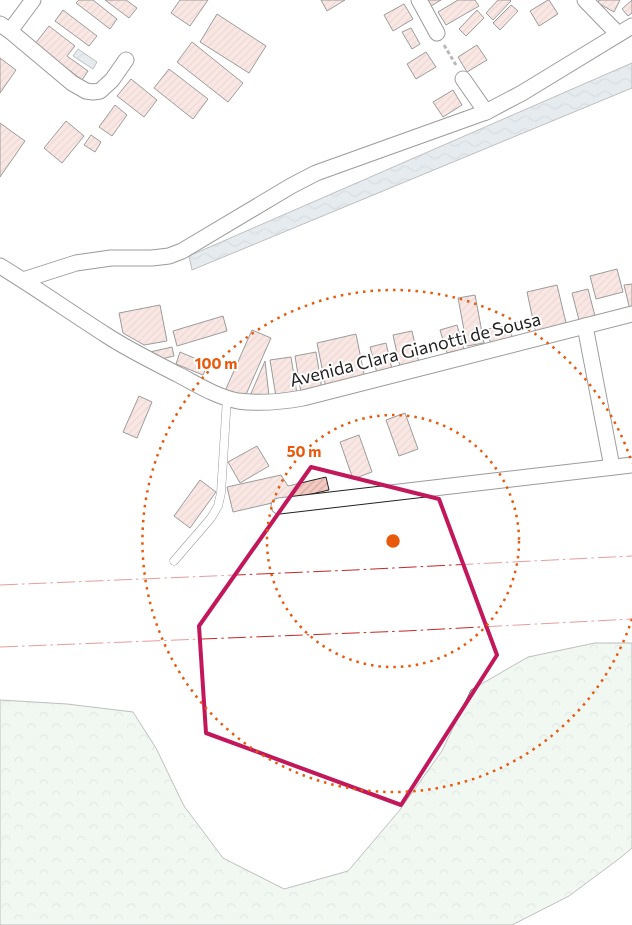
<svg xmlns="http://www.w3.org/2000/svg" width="632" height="925" viewBox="0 0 632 925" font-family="Commissioner,sans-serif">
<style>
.forest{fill:url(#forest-crowns);stroke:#6f6f6f}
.water{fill:url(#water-waves);stroke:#6f6f6f}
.building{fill:url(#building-hatch);stroke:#222}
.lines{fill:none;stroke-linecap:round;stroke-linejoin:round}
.lane-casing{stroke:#222;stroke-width:9}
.street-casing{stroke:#222;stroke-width:17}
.path{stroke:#646464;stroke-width:3;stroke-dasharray:4 2.5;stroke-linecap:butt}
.lane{stroke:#fff;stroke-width:8}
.street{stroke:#fff;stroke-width:15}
.power{stroke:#c62828;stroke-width:1;stroke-dasharray:18 4 2.5 4;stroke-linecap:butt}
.marked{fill:none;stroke:#c2185b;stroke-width:4;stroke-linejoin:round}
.ring{fill:none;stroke:#e8590c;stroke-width:2.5;stroke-dasharray:2.5 5}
.labels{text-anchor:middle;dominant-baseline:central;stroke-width:4;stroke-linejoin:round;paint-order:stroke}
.street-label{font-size:18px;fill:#222;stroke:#fff}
.centre{fill:#e8590c;stroke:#fff;stroke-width:2.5}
.ring-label{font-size:15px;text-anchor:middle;font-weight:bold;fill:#e8590c;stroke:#fff;stroke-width:4;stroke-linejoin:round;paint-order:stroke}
</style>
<defs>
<pattern id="forest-crowns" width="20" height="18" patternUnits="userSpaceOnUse" patternTransform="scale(1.25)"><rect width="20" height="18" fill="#e0efe3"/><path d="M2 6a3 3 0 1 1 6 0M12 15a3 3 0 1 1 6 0" fill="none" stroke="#c0cdc2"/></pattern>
<pattern id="water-waves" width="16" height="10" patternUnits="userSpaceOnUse" patternTransform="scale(1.25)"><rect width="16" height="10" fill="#c7d3dd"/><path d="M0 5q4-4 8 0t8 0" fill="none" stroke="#abb5bd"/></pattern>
<pattern id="building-hatch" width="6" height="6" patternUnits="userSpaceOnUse" patternTransform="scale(1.25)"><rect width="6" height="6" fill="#f3c9c0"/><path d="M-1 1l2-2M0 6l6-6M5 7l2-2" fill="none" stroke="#d0aca5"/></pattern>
</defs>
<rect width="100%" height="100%" fill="#fff"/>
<!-- forest -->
<path class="forest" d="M595,643H632V848L620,858L569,896L512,925H0V700L67,704L133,712L156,748L184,806L223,858L284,889L348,871L399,811L442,751L471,690L528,657Z"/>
<!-- water -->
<g class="water">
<path d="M78,49L97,62L93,69L73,56Z"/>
<path d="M632,63V88L192,270L189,256Z"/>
</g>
<!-- building -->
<g class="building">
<path d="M79,0H93L117,19L110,29L76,3Z"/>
<path d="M105,0H126L137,8L129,18Z"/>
<path d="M180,0H208L190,26L171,13Z"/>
<path d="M321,0H345L327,11Z"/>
<path d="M427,0H441L431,6Z"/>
<path d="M458,0H475L479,6L446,25L438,12Z"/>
<path d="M498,0H510L511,1L493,20L486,13Z"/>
<path d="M548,0H549L558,14L539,26L530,11Z"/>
<path d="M599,0H620L614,12L598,3Z"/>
<path d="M632,0V13L628,16L622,9Z"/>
<path d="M404,4L413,19L393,31L384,15Z"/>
<path d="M511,5L518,11L500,30L493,23Z"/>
<path d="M63,10L97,36L89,46L55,21Z"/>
<path d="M477,10L484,18L466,36L459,29Z"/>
<path d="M217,14L266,46L249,73L200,42Z"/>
<path d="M49,26L75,46L67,56L88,71L82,80L35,44Z"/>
<path d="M411,28L420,44L412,49L402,32Z"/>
<path d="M192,42L243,83L228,102L177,62Z"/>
<path d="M477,45L487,60L467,72L458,57Z"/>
<path d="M426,52L436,67L416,79L407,64Z"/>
<path d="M0,58L16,70L0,93Z"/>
<path d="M169,69L208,99L193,119L154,88Z"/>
<path d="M131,79L157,100L144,117L117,96Z"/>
<path d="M453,90L462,105L443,117L433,102Z"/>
<path d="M115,105L127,115L112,136L99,127Z"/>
<path d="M66,121L84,136L62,163L44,148Z"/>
<path d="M0,123L25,141L0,177Z"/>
<path d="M91,135L101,142L95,152L84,145Z"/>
<path d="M617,269L623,292L596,299L590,276Z"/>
<path d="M632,284V310H630L624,285Z"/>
<path d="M557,285L567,327L536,334L527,292Z"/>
<path d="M588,289L596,320L580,324L572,293Z"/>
<path d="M475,295L484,343L467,346L458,298Z"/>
<path d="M160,305L167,341L144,345L123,333L119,313Z"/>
<path d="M223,316L227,331L177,346L173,331Z"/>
<path d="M457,325L464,349L447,353L440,330Z"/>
<path d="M510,325L513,343L491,347L488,329Z"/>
<path d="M252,330L271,338L244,399L225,391Z"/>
<path d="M412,331L419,363L400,367L393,335Z"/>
<path d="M356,334L365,379L326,388L317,343Z"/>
<path d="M386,343L392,369L377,373L370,347Z"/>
<path d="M172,347L174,356L161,359L150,352Z"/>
<path d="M180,352L208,364L203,375L176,364Z"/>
<path d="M316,352L322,389L301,393L295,356Z"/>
<path d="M291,357L297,394L276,397L270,360Z"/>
<path d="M265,361L269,396L249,398Z"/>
<path d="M139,396L152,402L137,438L123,432Z"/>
<path d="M405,413L418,449L399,456L386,420Z"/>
<path d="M359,435L372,472L353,479L340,442Z"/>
<path d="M257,446L269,466L240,483L228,462Z"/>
<path d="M281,475L288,486L326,477L329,490L233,512L227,487Z"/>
<path d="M200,480L216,492L190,528L174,516Z"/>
</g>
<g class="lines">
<defs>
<path id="lane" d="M174,561L211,518L218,506L221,493L227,398"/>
<g id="street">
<path d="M419,0L437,33"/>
<path d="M585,0L618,34"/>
<path d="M0,24L10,31L72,83L86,91L93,92L100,91L112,80L126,60"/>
<path d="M10,31L33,0"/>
<path d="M463,79L486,112L522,93L632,26"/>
<path d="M0,266C36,288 70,312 106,335C129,350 154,362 179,375C198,385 217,397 238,401C260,404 281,402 303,398L632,314"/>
<path d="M23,280L76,263L111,258H152L169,256L182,251L291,186L316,173L486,112"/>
<path d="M585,326L612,467"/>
<path d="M279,506L632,465"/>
</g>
</defs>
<!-- lane casing -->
<use href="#lane" class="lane-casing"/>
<!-- street casing -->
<use href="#street" class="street-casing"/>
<!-- path -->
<path class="path" d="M444,45L456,65"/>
<!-- lane -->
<use href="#lane" class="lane"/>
<!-- street -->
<use href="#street" class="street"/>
<!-- power -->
<g class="power">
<path d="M0,585L354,570L632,556"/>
<path d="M0,647L405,631L632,619"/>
</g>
</g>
<!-- marked area -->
<path d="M0 0H632V925H0ZM311,467L439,499L497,655L401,805L206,733L199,626Z" fill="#fff" fill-opacity=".55" fill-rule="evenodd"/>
<path class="marked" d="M311,467L439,499L497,655L401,805L206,733L199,626Z"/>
<!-- distance rings -->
<g class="ring">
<circle cx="393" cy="541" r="126"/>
<path d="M632 619A251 251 0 1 1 632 463"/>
</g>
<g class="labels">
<!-- street labels -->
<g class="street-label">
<text transform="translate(415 349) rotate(-14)">Avenida Clara Gianotti de Sousa</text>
</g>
</g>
<circle cx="393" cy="541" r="8" class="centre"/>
<g class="ring-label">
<text x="216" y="369">100 m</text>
<text x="304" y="457">50 m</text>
</g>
</svg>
